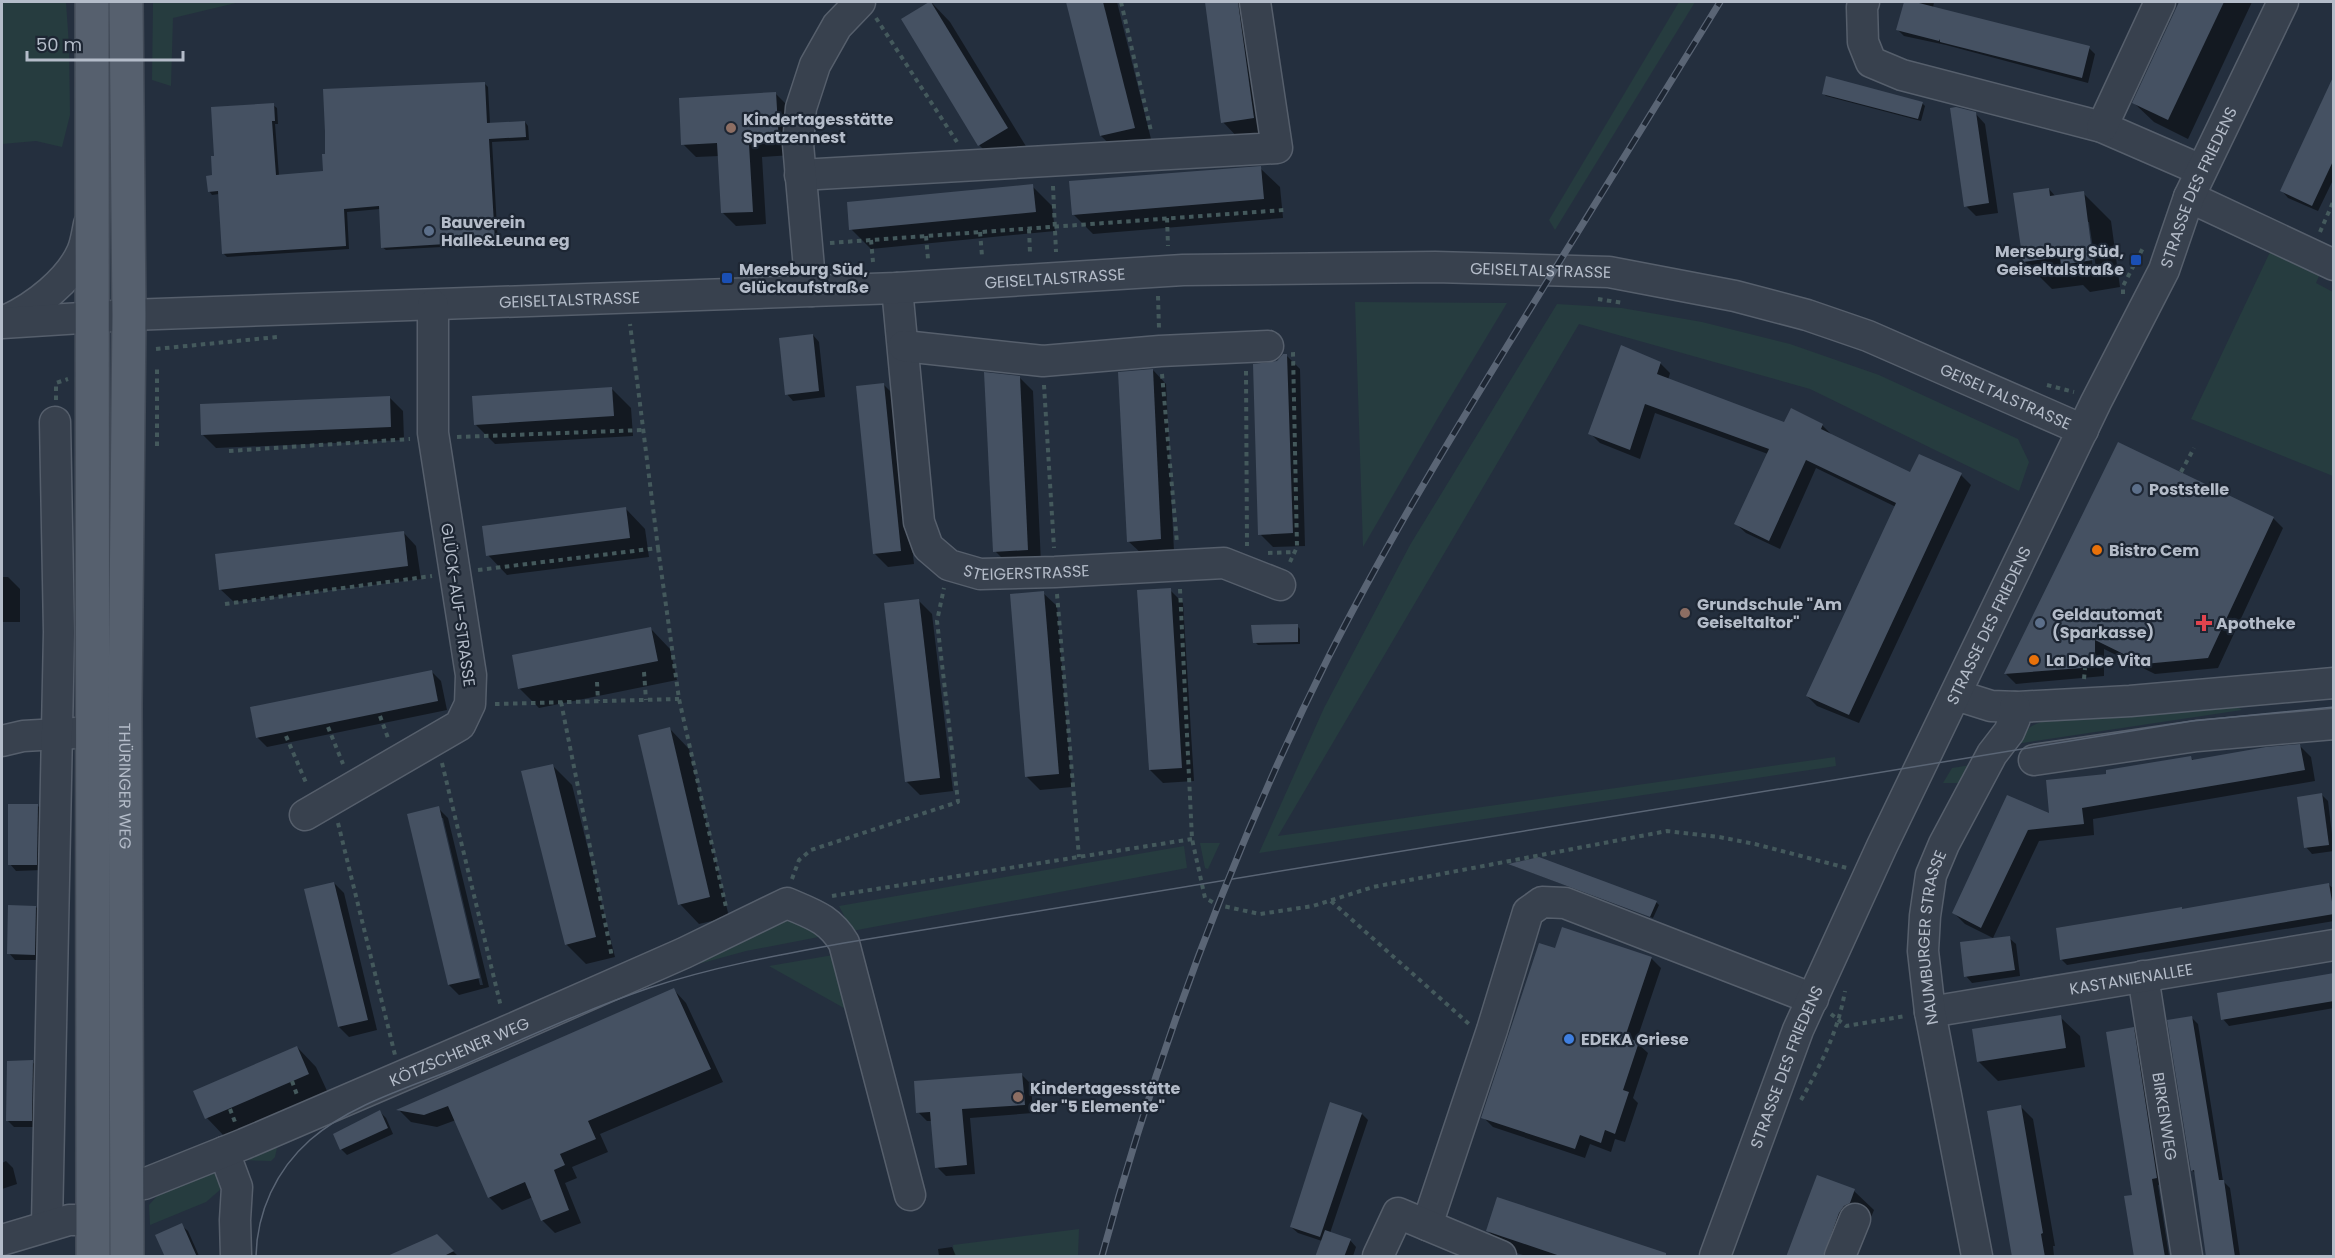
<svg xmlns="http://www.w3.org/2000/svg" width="2335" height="1258" font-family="Poppins,sans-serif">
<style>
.green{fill:#263c3f}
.shadow{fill:#0007;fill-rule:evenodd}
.building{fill:#455162}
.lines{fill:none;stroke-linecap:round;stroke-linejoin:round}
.minor-casing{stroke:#565f6c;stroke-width:33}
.major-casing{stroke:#414a57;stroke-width:36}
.path{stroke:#44595c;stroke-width:4;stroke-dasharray:4.5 4.5;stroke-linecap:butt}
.minor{stroke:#38414e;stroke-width:30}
.major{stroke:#56606e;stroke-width:33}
.tram{stroke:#5a6575;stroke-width:1.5}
.rail-casing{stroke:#5a6575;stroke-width:7}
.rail{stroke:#1d2633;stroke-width:4.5;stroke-dasharray:14;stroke-linecap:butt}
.education-dot{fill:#8d6e63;stroke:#1d2633;stroke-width:2}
.service-dot{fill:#5c6f8a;stroke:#1d2633;stroke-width:2}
.transit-dot{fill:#1a4fb4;stroke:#1d2633;stroke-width:2}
.food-dot{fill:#e8710a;stroke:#1d2633;stroke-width:2}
.health-dot{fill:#e0444e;stroke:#1d2633;stroke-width:2}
.shop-dot{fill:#3f7fe0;stroke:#1d2633;stroke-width:2}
.labels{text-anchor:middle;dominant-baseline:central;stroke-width:4.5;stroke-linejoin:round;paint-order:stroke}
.poi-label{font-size:16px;font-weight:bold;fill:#b4bcc9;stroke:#1d2633;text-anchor:start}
.street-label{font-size:16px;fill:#b4bcc9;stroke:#1d2633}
</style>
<rect width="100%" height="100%" fill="#242f3e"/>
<g class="green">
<path d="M2,2H66L69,46L70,115L62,147L36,141L2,144Z"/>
<path d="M153,2H240L173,18L171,86L152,80Z"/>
<path d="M1679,2H1695L1555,230L1549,220Z"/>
<path d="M2271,250L2320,274L2316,283L2333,292V476L2191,419Z"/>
<path d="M1355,302L1507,303L1439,416L1363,547Z"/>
<path d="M1557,304L1622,308L1702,322L1790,344L1879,375L2018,439L2029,462L2019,491L1810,389L1579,324L1278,836L1835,757L1836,766L1259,853L1324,708L1410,545Z"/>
<path d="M2231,703L2242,710L2009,745C2022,731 2032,724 2050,719Z"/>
<path d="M1977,764L1965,783H1943L1952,768Z"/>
<path d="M1200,843H1220L1208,869L1205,868Z"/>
<path d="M1184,846L1187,868L852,931L839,906Z"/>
<path d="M797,916L829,935L746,951L680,969L784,920Z"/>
<path d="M839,954L860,1017L769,966Z"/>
<path d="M279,1139L275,1157L271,1161L242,1160Z"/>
<path d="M209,1168L229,1182L206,1202L150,1225L149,1205L158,1195Z"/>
<path d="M1079,1229L1078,1256H954L953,1245Z"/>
</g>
<g class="shadow">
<path d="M931,2L950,22L1027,148L999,165L980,146L903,19Z"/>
<path d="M1068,2H1117L1153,147L1121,155L1101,136Z"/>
<path d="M1206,2H1254L1273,138L1242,142L1223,122Z"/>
<path d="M1905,2H1934L1933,8L2089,48L2095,54L2088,83L1946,45L1904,36L1898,30Z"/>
<path d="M2181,2H2252L2188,139L2154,122L2134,103Z"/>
<path d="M2334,80V178L2318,211L2288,198L2282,191Z"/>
<path d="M484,83L488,87L490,124L525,122L528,126L529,140L492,142L498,244L386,250L382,247L380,209L347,212L349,249L227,257L223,253L219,194L212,195L209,191L216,157L273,105L277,108L278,124H275L279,176L325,173Z"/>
<path d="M775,93L789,107L792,155L762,157L766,224L736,226L723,213L719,156L696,157L683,144Z"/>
<path d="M1823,93L1922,103L1925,106L1921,121L1826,96Z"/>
<path d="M1975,113L1985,124L1998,213L1976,216L1966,206Z"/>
<path d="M1260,168L1280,187L1283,218L1093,234L1074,215Z"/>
<path d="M1032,186L1052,206L1055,231L871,249L851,229Z"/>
<path d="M2049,189L2056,197L2083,193L2111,221L2120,287L2090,292L2083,285L2052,289L2025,262ZM2086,222H2089L2096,268H2093Z"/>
<path d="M813,335L819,342L825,397L793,401L787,394Z"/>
<path d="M1286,355L1300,369L1305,546L1273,547L1260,534L1278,362Z"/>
<path d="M1660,363L1670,373L1668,380L1785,424L1822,425L1832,435L1910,474L1961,475L1971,485L1859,723L1817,706L1807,696L1896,507L1816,468L1780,549L1746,533L1736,524L1768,454L1655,413L1640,459L1600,443L1590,433Z"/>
<path d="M1153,370L1166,384L1174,552L1142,554L1128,541Z"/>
<path d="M1019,377L1033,391L1041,563L1008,564L995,551Z"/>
<path d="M883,384L897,398L914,564L888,567L874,553Z"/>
<path d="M611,388L631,408L633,436L495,444L475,424Z"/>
<path d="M389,397L403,411L404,440L216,448L203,435Z"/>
<path d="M2119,444L2273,518L2283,528L2218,668L2155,674L2104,649V676L2016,684L2006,674Z"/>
<path d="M626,509L645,529L649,557L507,575L488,555Z"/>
<path d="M403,532L416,546L421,579L234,602L220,589Z"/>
<path d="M2,577H8L20,589V622H2Z"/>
<path d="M1170,590L1183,603L1194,781L1163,783L1150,770Z"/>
<path d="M1043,593L1057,606L1072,787L1040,790L1026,776Z"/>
<path d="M919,601L932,614L953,791L920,795L906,781Z"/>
<path d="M1297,626L1300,629V644L1258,645L1255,642Z"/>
<path d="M651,629L670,649L677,680L539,708L519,688Z"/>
<path d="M431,671L441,681L447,710L267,747L257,737Z"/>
<path d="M670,729L689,749L729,917L699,924L680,904Z"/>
<path d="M2300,746L2311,757L2315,781L2093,819L2094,835L2039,841L1993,938L1965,924L1954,913L2007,797L2051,815L2108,776L2191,758L2194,761Z"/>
<path d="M552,765L572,785L615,957L586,964L566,944Z"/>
<path d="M2322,795L2328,801L2334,851L2312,854L2306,847Z"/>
<path d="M38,806L44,812L43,870L16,871L10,864Z"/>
<path d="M438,808L448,818L489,987L459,995L449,985ZM440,818H443L483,985H480Z"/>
<path d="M1511,865L1656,902L1659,905L1653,918Z"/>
<path d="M334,883L344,893L377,1030L349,1037L339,1027Z"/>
<path d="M2328,884L2334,889V921L2067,965L2061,959Z"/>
<path d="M36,907L42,914L41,960H15L9,953Z"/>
<path d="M2009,938L2016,944L2020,976L1972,983L1966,976Z"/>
<path d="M1556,950L1651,958L1661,968L1636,1042L1648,1053L1633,1098L1638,1103L1625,1142L1615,1139L1611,1152L1590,1144L1585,1158L1493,1127L1483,1117Z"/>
<path d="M2334,974V1008L2229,1026L2223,1019Z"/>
<path d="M674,990L686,1003L723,1082L600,1134L608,1152L572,1167L577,1178L565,1183L581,1223L555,1233L542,1220L533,1197L502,1210L489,1197L456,1120L437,1127L411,1122L399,1110Z"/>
<path d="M2060,1017L2080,1036L2085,1067L1998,1081L1978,1061Z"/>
<path d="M2192,1018L2198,1024L2223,1181L2230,1188L2240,1256H2207L2196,1174L2192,1170Z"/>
<path d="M2133,1029L2140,1035L2163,1184L2158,1185L2169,1256H2135Z"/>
<path d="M297,1047L316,1067L328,1093L226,1138L207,1118L195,1092Z"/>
<path d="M32,1062L39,1068L38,1127H14L7,1120Z"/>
<path d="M1022,1075L1031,1084L1033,1113L970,1118L975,1174L946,1176L937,1167L933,1121H927L918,1112Z"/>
<path d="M2020,1106L2033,1119L2055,1246H2053L2054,1256H2014Z"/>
<path d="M380,1112L386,1118L393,1134L347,1155L341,1149Z"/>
<path d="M1362,1114L1368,1120L1330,1233L1350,1240L1356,1247L1353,1256H1317L1322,1241L1298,1233L1291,1227Z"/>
<path d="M6,1161L13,1168L17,1184L2,1189V1163Z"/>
<path d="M1854,1191L1874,1210L1869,1222L1864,1225L1848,1256H1788Z"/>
<path d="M181,1225L188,1231L199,1256H167Z"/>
<path d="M1488,1231L1662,1256H1526L1507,1250Z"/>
<path d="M437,1236L458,1256H389Z"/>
<path d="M952,1247L956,1256H939L938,1249Z"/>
</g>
<g class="building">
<path d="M929,2H931L1008,128L978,146L901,19Z"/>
<path d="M1066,2H1103L1135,128L1100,136Z"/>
<path d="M1205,2H1238L1254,118L1221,123Z"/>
<path d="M1904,2H1915L2090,46L2082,78L1940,42V39L1939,41L1896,30Z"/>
<path d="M2179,2H2224L2168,120L2132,103Z"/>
<path d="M2334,75V159L2312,206L2280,191Z"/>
<path d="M1826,76L1923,102L1918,119L1822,94Z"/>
<path d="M485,82L487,123L525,121L526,137L489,139L495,241L381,248L379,206L344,209L346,246L222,254L218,191L208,192L206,176L212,175L211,156H214L211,107L274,103L275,121H272L276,175L323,171L322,154H325V132L323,89Z"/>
<path d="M776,92L779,143L749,144L753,212L721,213L717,143L681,145L679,98Z"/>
<path d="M1956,107L1976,112L1989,203L1964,207L1950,108Z"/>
<path d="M1261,166L1264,199L1072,215L1069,181Z"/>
<path d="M1033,184L1036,212L849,230L847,202Z"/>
<path d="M2049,188L2050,196L2084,191L2093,260L2061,265L2060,257L2023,262L2013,193Z"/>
<path d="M813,334L819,391L785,395L779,338Z"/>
<path d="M1621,345L1661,362L1657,374L1784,422L1791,408L1823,424L1821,429L1910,472L1919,454L1962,473L1849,715L1806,696L1896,503L1806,460L1769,541L1734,524L1769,449L1645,404L1630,450L1588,434Z"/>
<path d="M1283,354H1287L1293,533L1258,535L1253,364L1277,361Z"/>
<path d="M1153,369L1161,539L1127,542L1118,372Z"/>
<path d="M984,372L1020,376L1028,550L993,552Z"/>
<path d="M884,383L901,551L873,554L856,386Z"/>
<path d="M612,387L614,416L474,425L472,396Z"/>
<path d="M390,396L391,427L201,435L200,404Z"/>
<path d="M2118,442L2274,517L2208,658L2144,664L2095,640V667L2004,674Z"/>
<path d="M626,507L630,538L486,556L482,526Z"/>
<path d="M404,531L408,566L219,590L215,554Z"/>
<path d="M1171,588L1182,768L1149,770L1137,590Z"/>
<path d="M1044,591L1059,774L1025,777L1010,594Z"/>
<path d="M919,599L940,778L905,782L884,603Z"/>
<path d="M1298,624V642L1253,643L1251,625Z"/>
<path d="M651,627L658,661L518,689L512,655Z"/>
<path d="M432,670L438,701L256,738L250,707Z"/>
<path d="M670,727L710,897L678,905L638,735Z"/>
<path d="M2300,744L2305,770L2082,808L2084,824L2028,830L1981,928L1952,913L2007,795L2049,813L2046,780L2106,774V770L2191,756L2192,760L2266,747Z"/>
<path d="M553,764L596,937L565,945L521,771Z"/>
<path d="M2322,793L2329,845L2304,848L2297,797Z"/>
<path d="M8,804H38L37,865H8Z"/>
<path d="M439,806L480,978L448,985L407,814Z"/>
<path d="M1539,857L1657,901L1650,917L1508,864Z"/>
<path d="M334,882L368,1020L338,1027L304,889Z"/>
<path d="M2329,883L2334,914L2060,960L2056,928L2182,907V909Z"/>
<path d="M8,905L36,906L35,955L7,954Z"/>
<path d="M1562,927L1652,957L1625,1037L1639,1042L1623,1090L1629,1092L1615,1134L1605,1130L1601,1143L1580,1135L1575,1149L1481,1118L1539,943L1555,948Z"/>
<path d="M2010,936L2015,970L1964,977L1960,942Z"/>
<path d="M2334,973V1001L2221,1020L2217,993Z"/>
<path d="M674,988L711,1069L588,1121L596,1139L560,1154L565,1165L554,1170L569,1210L541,1221L525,1182L488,1198L448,1106L424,1115L396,1110Z"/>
<path d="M2061,1015L2066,1048L1977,1062L1972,1029Z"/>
<path d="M2192,1016L2219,1180H2224L2235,1257H2206L2194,1170L2191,1171L2167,1020Z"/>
<path d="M2134,1027L2157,1178L2152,1179L2165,1257H2134L2124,1196L2132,1195L2106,1032Z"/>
<path d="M297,1046L309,1074L205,1119L193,1091Z"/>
<path d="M33,1060L32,1121H6L7,1061Z"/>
<path d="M1022,1073L1025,1105L962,1109L967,1165L935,1168L930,1112L916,1113L914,1081Z"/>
<path d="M1330,1102L1362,1113L1320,1237L1290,1227Z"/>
<path d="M2021,1105L2043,1233L2041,1234L2045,1257H2012L1987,1111Z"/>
<path d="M380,1110L388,1128L340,1150L333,1134Z"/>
<path d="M1817,1175L1855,1189L1850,1203L1844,1206L1839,1213L1823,1257H1786Z"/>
<path d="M1497,1197L1666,1253V1257H1563L1486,1231Z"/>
<path d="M182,1223L197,1257H165L155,1235Z"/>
<path d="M1325,1230L1351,1239L1344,1257H1315Z"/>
<path d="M437,1234L454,1251L442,1257H385Z"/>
</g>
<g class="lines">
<g class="minor-casing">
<g id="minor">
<path d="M1864,2L1862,7L1863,42L1871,62L1902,75L2102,127L2201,170"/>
<path d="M2102,127L2160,2"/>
<path d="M800,175L1277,148L1255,2"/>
<path d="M2189,197L2334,265"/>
<path id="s1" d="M897,288L919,522L928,547L949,565L980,574L1055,572L1224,563L1280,585"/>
<path d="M811,291L798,144L801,108L815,65L837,26L860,2"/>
<path d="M7,320C35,307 69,281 82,252C86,243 87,233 89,224"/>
<path id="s2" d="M2,323L129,315L897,288L1183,270L1435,267L1609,272L1735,296L1807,315L1868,336L2083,430"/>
<path d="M904,346L1043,361L1160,351L1268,346"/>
<path d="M1956,695L1991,706L2018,707L2130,701L2334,683"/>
<path d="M2,741L23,736L76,733"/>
<path d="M2034,760L2197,736L2334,724"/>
<path d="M305,815L460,725L470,704L471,675L433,433V305"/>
<path id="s3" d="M2143,976L2187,1256"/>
<path id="s4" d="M1930,1012L2334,945"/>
<path d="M224,1152L237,1187L235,1220L236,1256"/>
<path id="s5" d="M128,1185L144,1184L244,1144L507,1031L684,953L787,903C812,914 829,918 844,943L910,1195"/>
<path d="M47,1225L59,632L55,422"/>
<path d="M1427,1225L1492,1030L1528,912L1542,902L1565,903L1813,999"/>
<path d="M2,1240L69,1220H92"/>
<path d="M1378,1256L1398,1213L1501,1256"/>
<path id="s6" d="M1715,1256L1798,1030L1882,846L2096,402L2164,270L2189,197L2283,2"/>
<path d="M1840,1256L1855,1219"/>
<path id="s7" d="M1977,1256L1930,1012L1923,951L1925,916L1931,875L1944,844L1992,754L2009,732L2015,718V707"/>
</g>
</g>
<g class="major-casing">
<g id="major">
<path d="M92,2L93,1256"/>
<path id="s8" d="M126,2L129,315L125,705L127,1256"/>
</g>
</g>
<g class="path">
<path d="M1121,2L1151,131"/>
<path d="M876,18L957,142"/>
<path d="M1053,186L1056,252"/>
<path d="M1167,218L1168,246"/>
<path d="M1029,229L1030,253"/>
<path d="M980,232L982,256"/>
<path d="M2320,232L2334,200"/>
<path d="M926,236L928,259"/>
<path d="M871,240L873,262"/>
<path d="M830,243L1284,210"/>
<path d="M2123,294V286L2144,246"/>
<path d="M1158,296L1159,328"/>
<path d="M1598,299L1623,303"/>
<path d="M156,349L277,337"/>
<path d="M1246,371L1247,546"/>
<path d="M1162,374L1177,543"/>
<path d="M1044,385L1054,548"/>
<path d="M2047,385L2074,392"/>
<path d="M56,400V383L68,379"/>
<path d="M457,437L643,430"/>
<path d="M157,446V367"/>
<path d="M229,451L410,439"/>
<path d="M2181,472L2194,448"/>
<path d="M658,548L679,699L726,907"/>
<path d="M1268,553L1295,552"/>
<path d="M1290,562L1297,547L1293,352"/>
<path d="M478,570L658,548L630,324"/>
<path d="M1180,589L1192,839L1205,898L1218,905L1260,914L1313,906L1373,887L1667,831L1719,837L1755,844L1847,868"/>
<path d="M1057,594L1079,857"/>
<path d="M225,604L432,576"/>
<path d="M644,672L646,700"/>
<path d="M2084,679L2085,668"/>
<path d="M597,682L598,701"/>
<path d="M561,702L612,957"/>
<path d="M495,704L679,699"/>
<path d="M380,716L388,738"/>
<path d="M328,727L343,764"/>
<path d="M286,736L307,785"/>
<path d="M442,763L501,1007"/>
<path d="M338,823L395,1055"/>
<path d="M792,879L799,860L811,850L958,802L937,621L944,588"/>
<path d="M832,896L1192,839"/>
<path d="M1331,901L1469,1024"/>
<path d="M1831,1014L1846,1026L1905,1016"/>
<path d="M292,1081L297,1095"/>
<path d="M1801,1100C1821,1064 1838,1032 1845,991"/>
<path d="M230,1109L235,1122"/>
</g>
<use href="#minor" class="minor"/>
<use href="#major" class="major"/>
<path class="tram" d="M256,1256C257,1212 276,1170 310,1140C349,1106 404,1089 452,1070C517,1042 582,1011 649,988C713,967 778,955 844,943L2192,721L2334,707"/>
<g class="rail-casing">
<path id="rail" d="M1102,1256C1158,1050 1233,848 1329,656C1396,524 1475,398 1553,272C1609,182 1664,92 1720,2"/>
</g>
<use href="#rail" class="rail"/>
</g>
<g class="education-dot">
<circle cx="731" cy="128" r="6"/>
<circle cx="1685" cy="613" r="6"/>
<circle cx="1018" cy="1097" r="6"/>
</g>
<g class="service-dot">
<circle cx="429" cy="231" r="6"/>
<circle cx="2137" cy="489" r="6"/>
<circle cx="2040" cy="623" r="6"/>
</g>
<g class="transit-dot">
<rect x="2130" y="254" width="12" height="12" rx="3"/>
<rect x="721" y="272" width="12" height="12" rx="3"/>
</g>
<g class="food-dot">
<circle cx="2097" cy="550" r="6"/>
<circle cx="2034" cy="660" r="6"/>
</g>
<path class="health-dot" d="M2201 614h6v6h6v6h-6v6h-6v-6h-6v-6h6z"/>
<circle class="shop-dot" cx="1569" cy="1039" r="6"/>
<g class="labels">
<g class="poi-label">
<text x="743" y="119">Kindertagesstätte<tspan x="743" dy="18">Spatzennest</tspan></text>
<text x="441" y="222">Bauverein<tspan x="441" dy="18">Halle&amp;Leuna eg</tspan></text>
<text x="2124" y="251" text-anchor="end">Merseburg Süd,<tspan x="2124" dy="18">Geiseltalstraße</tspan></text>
<text x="739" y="269">Merseburg Süd,<tspan x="739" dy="18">Glückaufstraße</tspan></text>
<text x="2149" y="489">Poststelle</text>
<text x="2109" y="550">Bistro Cem</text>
<text x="1697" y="604">Grundschule "Am<tspan x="1697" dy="18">Geiseltaltor"</tspan></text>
<text x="2052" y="614">Geldautomat<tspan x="2052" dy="18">(Sparkasse)</tspan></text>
<text x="2216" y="623">Apotheke</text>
<text x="2046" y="660">La Dolce Vita</text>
<text x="1581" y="1039">EDEKA Griese</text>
<text x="1030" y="1088">Kindertagesstätte<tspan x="1030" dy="18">der "5 Elemente"</tspan></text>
</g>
<g class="street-label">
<text stroke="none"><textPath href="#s6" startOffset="1174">STRASSE DES FRIEDENS</textPath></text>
<text stroke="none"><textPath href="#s2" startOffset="1540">GEISELTALSTRASSE</textPath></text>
<text stroke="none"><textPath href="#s2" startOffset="1054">GEISELTALSTRASSE</textPath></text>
<text stroke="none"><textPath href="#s2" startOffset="568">GEISELTALSTRASSE</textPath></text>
<text stroke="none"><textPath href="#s2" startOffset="2026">GEISELTALSTRASSE</textPath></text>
<text stroke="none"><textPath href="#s1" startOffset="368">STEIGERSTRASSE</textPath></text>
<text transform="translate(458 605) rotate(82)">GLÜCK-AUF-STRASSE</text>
<text stroke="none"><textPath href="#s6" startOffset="688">STRASSE DES FRIEDENS</textPath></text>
<text stroke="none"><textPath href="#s8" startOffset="784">THÜRINGER WEG</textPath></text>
<text stroke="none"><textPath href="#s7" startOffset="324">NAUMBURGER STRASSE</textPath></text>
<text stroke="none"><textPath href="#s4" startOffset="204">KASTANIENALLEE</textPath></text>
<text stroke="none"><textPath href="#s5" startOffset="358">KÖTZSCHENER WEG</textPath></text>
<text stroke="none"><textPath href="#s6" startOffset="202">STRASSE DES FRIEDENS</textPath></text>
<text stroke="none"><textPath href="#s3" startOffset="142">BIRKENWEG</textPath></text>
</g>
</g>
<rect width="2335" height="1258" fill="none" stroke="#b4bcc9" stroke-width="6"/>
<path d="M27 51v9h156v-9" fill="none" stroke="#b4bcc9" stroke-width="3"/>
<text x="36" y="51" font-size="18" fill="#b4bcc9" stroke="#1d2633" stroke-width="4.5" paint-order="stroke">50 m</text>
</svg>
